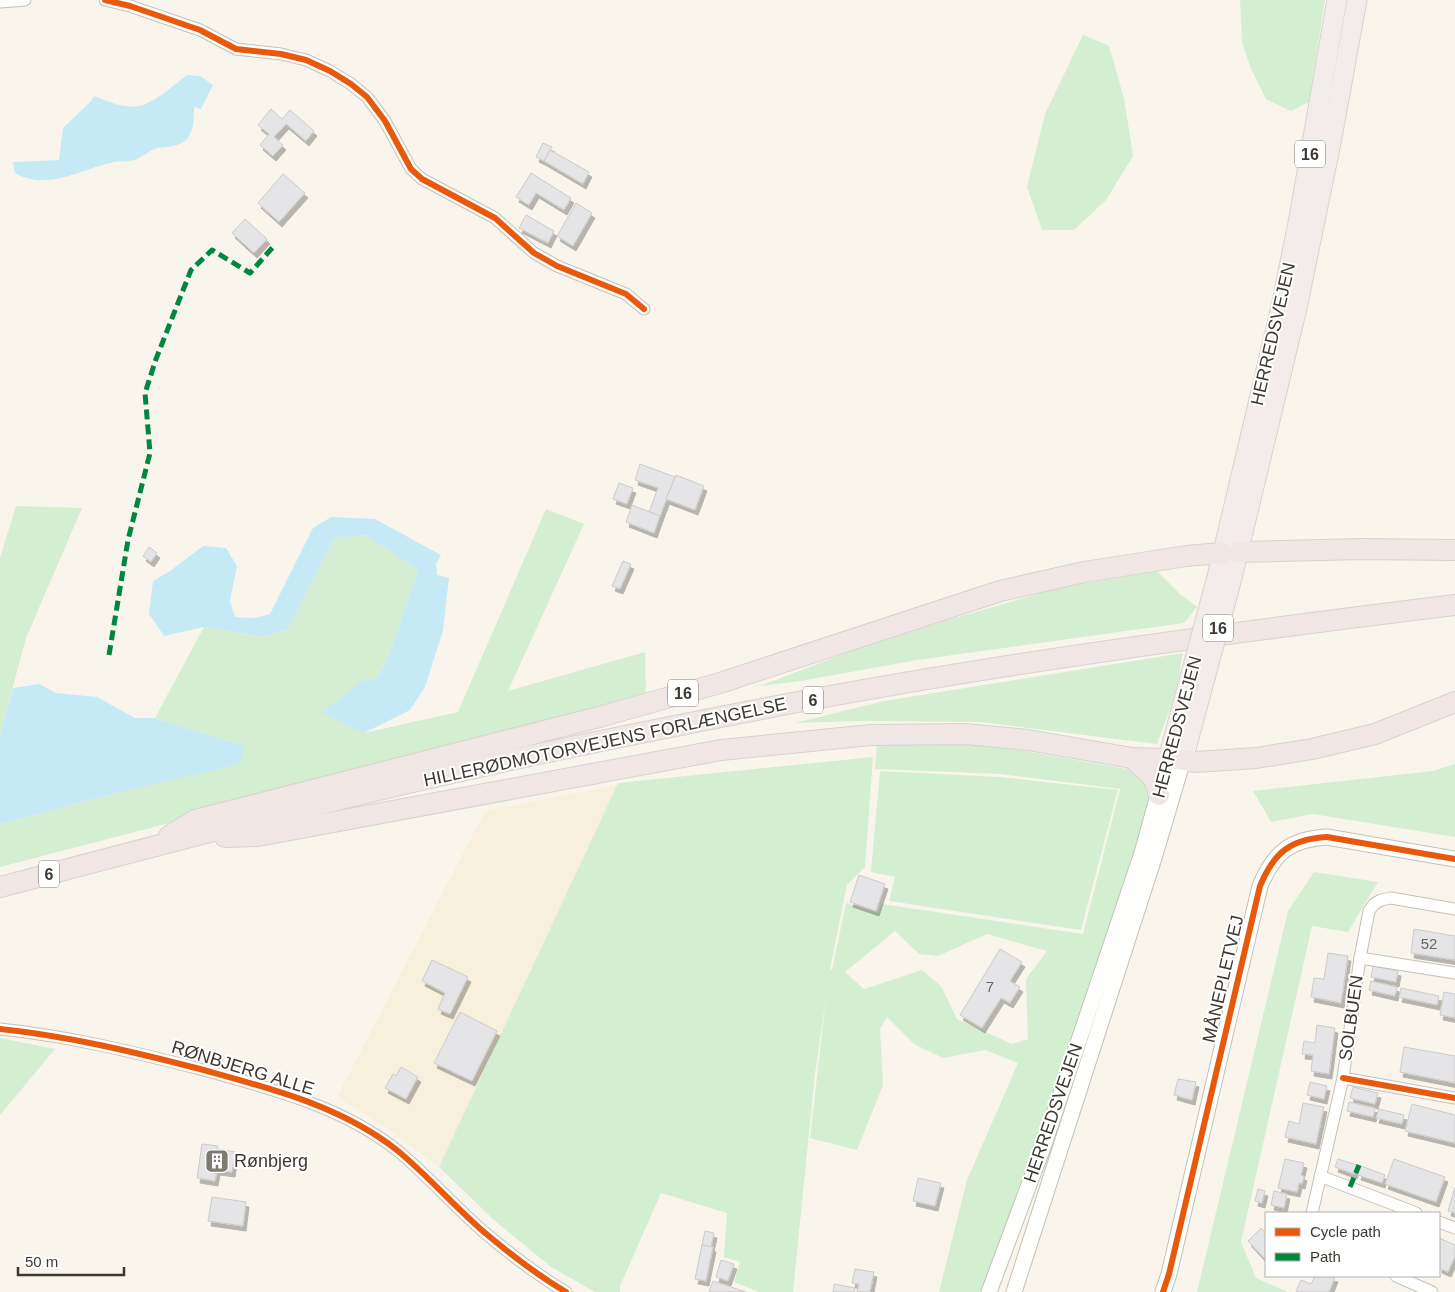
<svg xmlns="http://www.w3.org/2000/svg" width="1455" height="1292" font-family="Helvetica,sans-serif">
<style>
.built{fill:#f7f0dd}
.green{fill:#d4eed2;fill-rule:evenodd}
.water{fill:#c6eaf5}
.building{fill:#e5e4e6;stroke:#cccbca;filter:url(#shadow)}
.lines{fill:none;stroke-linecap:round;stroke-linejoin:round}
.minor-casing{stroke:#c4c1b9;stroke-width:13}
.tertiary-casing{stroke:#c4c1b9;stroke-width:17}
.primary-casing{stroke:#d6d3cf;stroke-width:21}
.trunk-casing{stroke:#d6d3cf;stroke-width:22}
.minor{stroke:#fefefc;stroke-width:11}
.tertiary{stroke:#fefefc;stroke-width:15}
.primary{stroke:#f4ecea;stroke-width:19}
.trunk{stroke:#f0e6e4;stroke-width:20}
.primary-bridge-casing{stroke:#d6d3cf;stroke-width:21;stroke-linecap:butt}
.primary-bridge{stroke:#f4ecea;stroke-width:19}
.quiet{stroke:#00873e;stroke-width:5;stroke-dasharray:10 5;stroke-linecap:butt}
.cycleway-casing{stroke:#fff;stroke-width:9}
.cycleway{stroke:#e8590c;stroke-width:6}
.labels{text-anchor:middle;dominant-baseline:central;stroke-width:4;stroke-linejoin:round;paint-order:stroke}
.number-label{font-size:15px;fill:#696661}
.shield{fill:#fff;stroke:#777470;stroke-width:1}
.shield-label{font-size:16px;font-weight:bold;fill:#3d3932}
.street-label{font-size:18px;fill:#3d3932;stroke:#fff}
.poi-label{font-size:18px;fill:#3d3932;stroke:#fff;text-anchor:start}
</style>
<defs>
<filter id="shadow"><feDropShadow dx="3" dy="5" stdDeviation="0" flood-color="#0004"/></filter>
</defs>
<rect width="100%" height="100%" fill="#f9f5ec"/>
<path class="built" d="M617,785L439,1167L392,1132L337,1097L485,811Z"/>
<g class="green">
<path d="M1240,0H1325L1309,102L1291,111L1266,99L1251,69L1242,42Z"/>
<path d="M1083,35L1109,46L1124,98L1133,156L1106,200L1074,230H1042L1027,187L1045,114Z"/>
<path d="M16,506L82,508L26,638L0,735V558Z"/>
<path d="M546,509L584,524L508,691L645,652L646,699L0,867V824L116,793L244,746L155,718L204,627L262,637L287,630L335,538L365,535L418,570L390,652L377,678L361,681L364,733L458,712Z"/>
<path d="M1157,571L1181,595L1197,607L1184,623L917,660L801,681L760,686L851,651L944,621L1062,587Z"/>
<path d="M1183,653L1175,696L1157,744L980,722L855,721L795,723L884,701Z"/>
<path d="M877,741L984,744L1127,769L1141,776L1150,793L1144,829L1105,950L981,1292H939L967,1180L1018,1063L985,1050L943,1058L914,1044L887,1017L880,1029L883,1085L857,1150L810,1138L826,997L815,1074L793,1292H759L734,1282L740,1262L724,1257L727,1213L661,1193L620,1286V1292H595L551,1267L494,1220L439,1167L618,783L873,757L865,867L847,885L830,969L832,970L846,903L878,913L882,904L1083,934L1120,789L1000,774L875,769ZM895,931L919,954L938,956L987,934L1047,951L1026,979L1028,1039L1012,1044L957,1019L941,986L922,970L864,989L845,972Z"/>
<path d="M1455,764V837L1313,814L1271,822L1253,791L1433,771Z"/>
<path d="M880,771L1000,777L1118,790L1081,930L889,901L895,877L871,872Z"/>
<path d="M1314,872L1378,882L1348,932L1312,926L1241,1242L1256,1278L1288,1292H1197L1288,911Z"/>
<path d="M0,1038L55,1049L0,1115Z"/>
</g>
<g class="water">
<path d="M187,75L200,76L213,85L201,109L194,107C194,118 194,132 186,140C177,148 168,146 157,148C149,150 142,158 134,160C128,162 121,161 114,162C80,169 49,192 15,173L13,162L59,160L63,128L91,101L94,96C108,101 123,109 139,106C152,104 176,84 187,75Z"/>
<path d="M331,517L375,519L441,555L436,564L437,575L449,578L443,631L425,687L410,710L364,733L322,713L361,681L377,678L390,652L418,570L365,535L335,538L287,630L262,637L204,627L164,636L149,614L153,581L170,571L203,546L226,548L237,566L230,601L235,617L255,618L270,614L313,528Z"/>
<path d="M39,684L56,693L97,697L135,718H155L244,746L240,764L116,793L0,824V735L13,688Z"/>
</g>
<g class="building">
<path d="M271,109L282,119L290,110L314,131L306,141L286,124L274,137L283,145L273,156L260,145L269,134L258,125Z"/>
<path d="M543,143L552,147L544,161L536,157Z"/>
<path d="M550,150L589,172L583,184L544,161Z"/>
<path d="M531,173L571,198L564,210L536,193L529,205L516,197Z"/>
<path d="M283,174L305,193L279,222L258,203Z"/>
<path d="M576,203L592,213L573,246L557,236Z"/>
<path d="M526,215L554,231L548,243L519,228Z"/>
<path d="M245,219L267,239L254,253L232,233Z"/>
<path d="M640,464L675,477L660,516L649,512L658,488L635,480Z"/>
<path d="M676,475L704,486L695,510L666,499Z"/>
<path d="M619,483L633,488L627,504L613,499Z"/>
<path d="M632,505L660,516L654,533L626,522Z"/>
<path d="M149,547L157,553L151,562L143,556Z"/>
<path d="M623,561L631,564L620,589L612,586Z"/>
<path d="M859,875L885,884L876,911L850,902Z"/>
<path d="M1414,929L1455,936V960L1411,953Z"/>
<path d="M1000,949L1022,962L1010,981L1020,987L1010,1003L1001,998L982,1028L960,1015Z"/>
<path d="M1328,953L1348,956L1341,1003L1311,997L1314,978L1324,979Z"/>
<path d="M432,960L468,977L450,1014L438,1009L445,993L422,981Z"/>
<path d="M1373,966L1398,971L1396,982L1371,977Z"/>
<path d="M1371,981L1397,987L1395,996L1369,990Z"/>
<path d="M1401,988L1439,996L1437,1005L1399,997Z"/>
<path d="M1444,992L1455,994V1018L1440,1015Z"/>
<path d="M460,1012L497,1031L472,1081L434,1063Z"/>
<path d="M1317,1025L1335,1028L1329,1074L1311,1071L1313,1055L1302,1054L1304,1041L1315,1043Z"/>
<path d="M1404,1047L1455,1056V1083L1400,1072Z"/>
<path d="M401,1067L418,1077L406,1099L385,1088L393,1074L396,1076Z"/>
<path d="M1178,1079L1196,1082L1192,1100L1174,1095Z"/>
<path d="M1310,1082L1327,1086L1324,1099L1307,1095Z"/>
<path d="M1353,1087L1378,1093L1375,1104L1350,1098Z"/>
<path d="M1349,1102L1375,1108L1373,1117L1347,1111Z"/>
<path d="M1303,1103L1324,1107L1316,1144L1285,1137L1289,1121L1299,1124Z"/>
<path d="M1412,1104L1455,1115V1143L1405,1131Z"/>
<path d="M1379,1109L1404,1115L1402,1124L1376,1118Z"/>
<path d="M202,1144L218,1146L217,1149L235,1152L232,1172L217,1170L215,1181L197,1178Z"/>
<path d="M1285,1159L1304,1163L1301,1175L1304,1176L1302,1184L1299,1183L1297,1192L1278,1188Z"/>
<path d="M1338,1159L1357,1165L1354,1174L1335,1167Z"/>
<path d="M1394,1159L1445,1177L1436,1202L1385,1184Z"/>
<path d="M1361,1166L1385,1175L1382,1183L1358,1175Z"/>
<path d="M918,1178L941,1183L935,1206L913,1201Z"/>
<path d="M1455,1187V1213L1448,1211Z"/>
<path d="M1258,1189L1265,1191L1262,1203L1255,1201Z"/>
<path d="M1274,1191L1287,1194L1284,1208L1271,1205Z"/>
<path d="M212,1197L246,1202L243,1226L208,1221Z"/>
<path d="M1261,1228L1266,1233V1260L1248,1241Z"/>
<path d="M705,1231L714,1233L711,1247L702,1245Z"/>
<path d="M1439,1238L1455,1245V1256L1448,1272L1439,1268Z"/>
<path d="M702,1245L713,1247L706,1281L695,1279Z"/>
<path d="M721,1260L734,1264L728,1281L716,1277Z"/>
<path d="M855,1269L874,1272L870,1292H857L859,1284L852,1283Z"/>
<path d="M1315,1276H1331L1335,1277L1329,1292H1296L1301,1280L1311,1284Z"/>
<path d="M713,1281L746,1292H709Z"/>
<path d="M834,1284L855,1288L854,1292H833Z"/>
</g>
<g class="lines">
<g class="minor-casing">
<g id="minor">
<path d="M105,0L130,6L200,30L236,49L281,54L306,60L330,71L351,84L367,97L385,121L411,169L422,179L495,218L534,253L557,266L626,294L644,309"/>
<path d="M0,2L25,0"/>
<path d="M1360,958L1455,973"/>
<path d="M0,1029C68,1036 134,1052 200,1069C269,1088 342,1106 398,1151C428,1176 454,1206 484,1232C510,1254 537,1275 566,1292"/>
<path d="M1343,1078L1455,1098"/>
<path d="M1320,1176L1416,1213"/>
<path d="M1312,1213L1343,1078L1360,958L1369,911L1374,904L1381,900L1391,898L1455,909"/>
<path d="M1439,1222L1455,1228"/>
<path d="M1396,1276L1432,1292"/>
</g>
</g>
<g class="tertiary-casing">
<g id="tertiary">
<path d="M989,1292L1043,1147L1142,853L1168,759"/>
<path d="M1014,1292L1154,858L1183,760"/>
<path d="M1163,1292L1169,1274L1260,886C1274,852 1291,839 1327,837L1455,859"/>
</g>
</g>
<g class="primary-casing">
<g id="primary">
<path d="M1217,577L1281,307L1298,223L1337,0"/>
<path d="M1232,578L1297,308L1331,143L1357,0"/>
<path d="M1187,688L1168,759L1183,760L1205,678"/>
</g>
</g>
<g class="trunk-casing">
<g id="trunk">
<path d="M1239,552L1361,549L1455,550"/>
<path d="M1132,758C1148,774 1153,771 1159,795"/>
<path d="M1183,760L1195,762L1256,758L1312,749L1375,734L1455,702"/>
<path d="M169,836L195,820L599,717L720,683L1000,591L1084,572L1186,556L1222,553"/>
<path d="M225,837L258,836L721,750L871,735L966,734L1028,740L1132,758L1168,759"/>
<path d="M0,887C156,846 312,804 470,769C572,746 674,726 777,706C1001,663 1228,633 1455,605"/>
</g>
</g>
<use href="#minor" class="minor"/>
<use href="#tertiary" class="tertiary"/>
<use href="#primary" class="primary"/>
<use href="#trunk" class="trunk"/>
<g class="primary-bridge-casing">
<g id="primary-bridge">
<path d="M1205,678L1232,578"/>
<path d="M1187,688L1217,577"/>
</g>
</g>
<use href="#primary-bridge" class="primary-bridge"/>
<g class="quiet">
<path d="M109,655L128,540L150,453L145,393L156,359L191,270L212,250L250,273L273,247"/>
<path d="M1350,1187L1359,1165"/>
</g>
<g class="cycleway-casing">
<g id="cycleway">
<path d="M105,0L130,6L200,30L236,49L281,54L306,60L330,71L351,84L367,97L385,121L411,169L422,179L495,218L534,253L557,266L626,294L644,309"/>
<path d="M0,1029C68,1036 134,1052 200,1069C269,1088 342,1106 398,1151C428,1176 454,1206 484,1232C510,1254 537,1275 566,1292"/>
<path d="M1343,1078L1455,1098"/>
<path d="M1163,1292L1169,1274L1260,886C1274,852 1291,839 1327,837L1455,859"/>
</g>
</g>
<use href="#cycleway" class="cycleway"/>
</g>
<defs>
<g id="building-square" transform="scale(1.25)"><rect x="-9" y="-9" width="18" height="18" rx="4" fill="#7f7b73" stroke="#fff"/><path d="M-4-6H4V6H1V3H-1V6H-4ZM-2.5-4.3h1.7v1.8h-1.7ZM.8-4.3h1.7v1.8H.8ZM-2.5-1h1.7V.8h-1.7ZM.8-1h1.7V.8H.8Z" fill="#fff"/></g>
</defs>
<g fill-rule="evenodd">
<use href="#building-square" x="217" y="1161"/>
</g>
<g class="labels">
<g class="number-label">
<text x="1429" y="943">52</text>
<text x="990" y="986">7</text>
</g>
<g class="shield">
<rect x="1295" y="140.5" width="30" height="27" rx="4"/>
<rect x="1203" y="614.5" width="30" height="27" rx="4"/>
<rect x="668" y="679.5" width="30" height="27" rx="4"/>
<rect x="803" y="686.5" width="20" height="27" rx="4"/>
<rect x="39" y="860.5" width="20" height="27" rx="4"/>
</g>
<g class="shield-label">
<text x="1310" y="154">16</text>
<text x="1218" y="628">16</text>
<text x="683" y="693">16</text>
<text x="813" y="700">6</text>
<text x="49" y="874">6</text>
</g>
<g class="street-label">
<text transform="translate(1273 334) rotate(-77)">HERREDSVEJEN</text>
<text transform="translate(1177 727) rotate(-75)">HERREDSVEJEN</text>
<text transform="translate(605 742) rotate(-12)">HILLERØDMOTORVEJENS FORLÆNGELSE</text>
<text transform="translate(1223 979) rotate(-77)">MÅNEPLETVEJ</text>
<text transform="translate(1351 1018) rotate(-82)">SOLBUEN</text>
<text transform="translate(243 1068) rotate(17)">RØNBJERG ALLE</text>
<text transform="translate(1053 1113) rotate(-71)">HERREDSVEJEN</text>
</g>
<g class="poi-label">
<text x="234" y="1161">Rønbjerg</text>
</g>
</g>
<rect x="1265" y="1212" width="175" height="65" fill="#ffffff" stroke="#b1b0ad"/>
<rect x="1275" y="1228" width="25" height="8" fill="#e8590c" stroke="#b1b0ad"/>
<text x="1310" y="1237" font-size="15" fill="#3d3932">Cycle path</text>
<rect x="1275" y="1253" width="25" height="8" fill="#00873e" stroke="#b1b0ad"/>
<text x="1310" y="1262" font-size="15" fill="#3d3932">Path</text>
<path d="M18 1267v8h106v-8" fill="none" stroke="#3d3932" stroke-width="2.5"/>
<text x="25" y="1267" font-size="15" fill="#3d3932" stroke="#ffffff" stroke-width="4" paint-order="stroke">50 m</text>
</svg>
